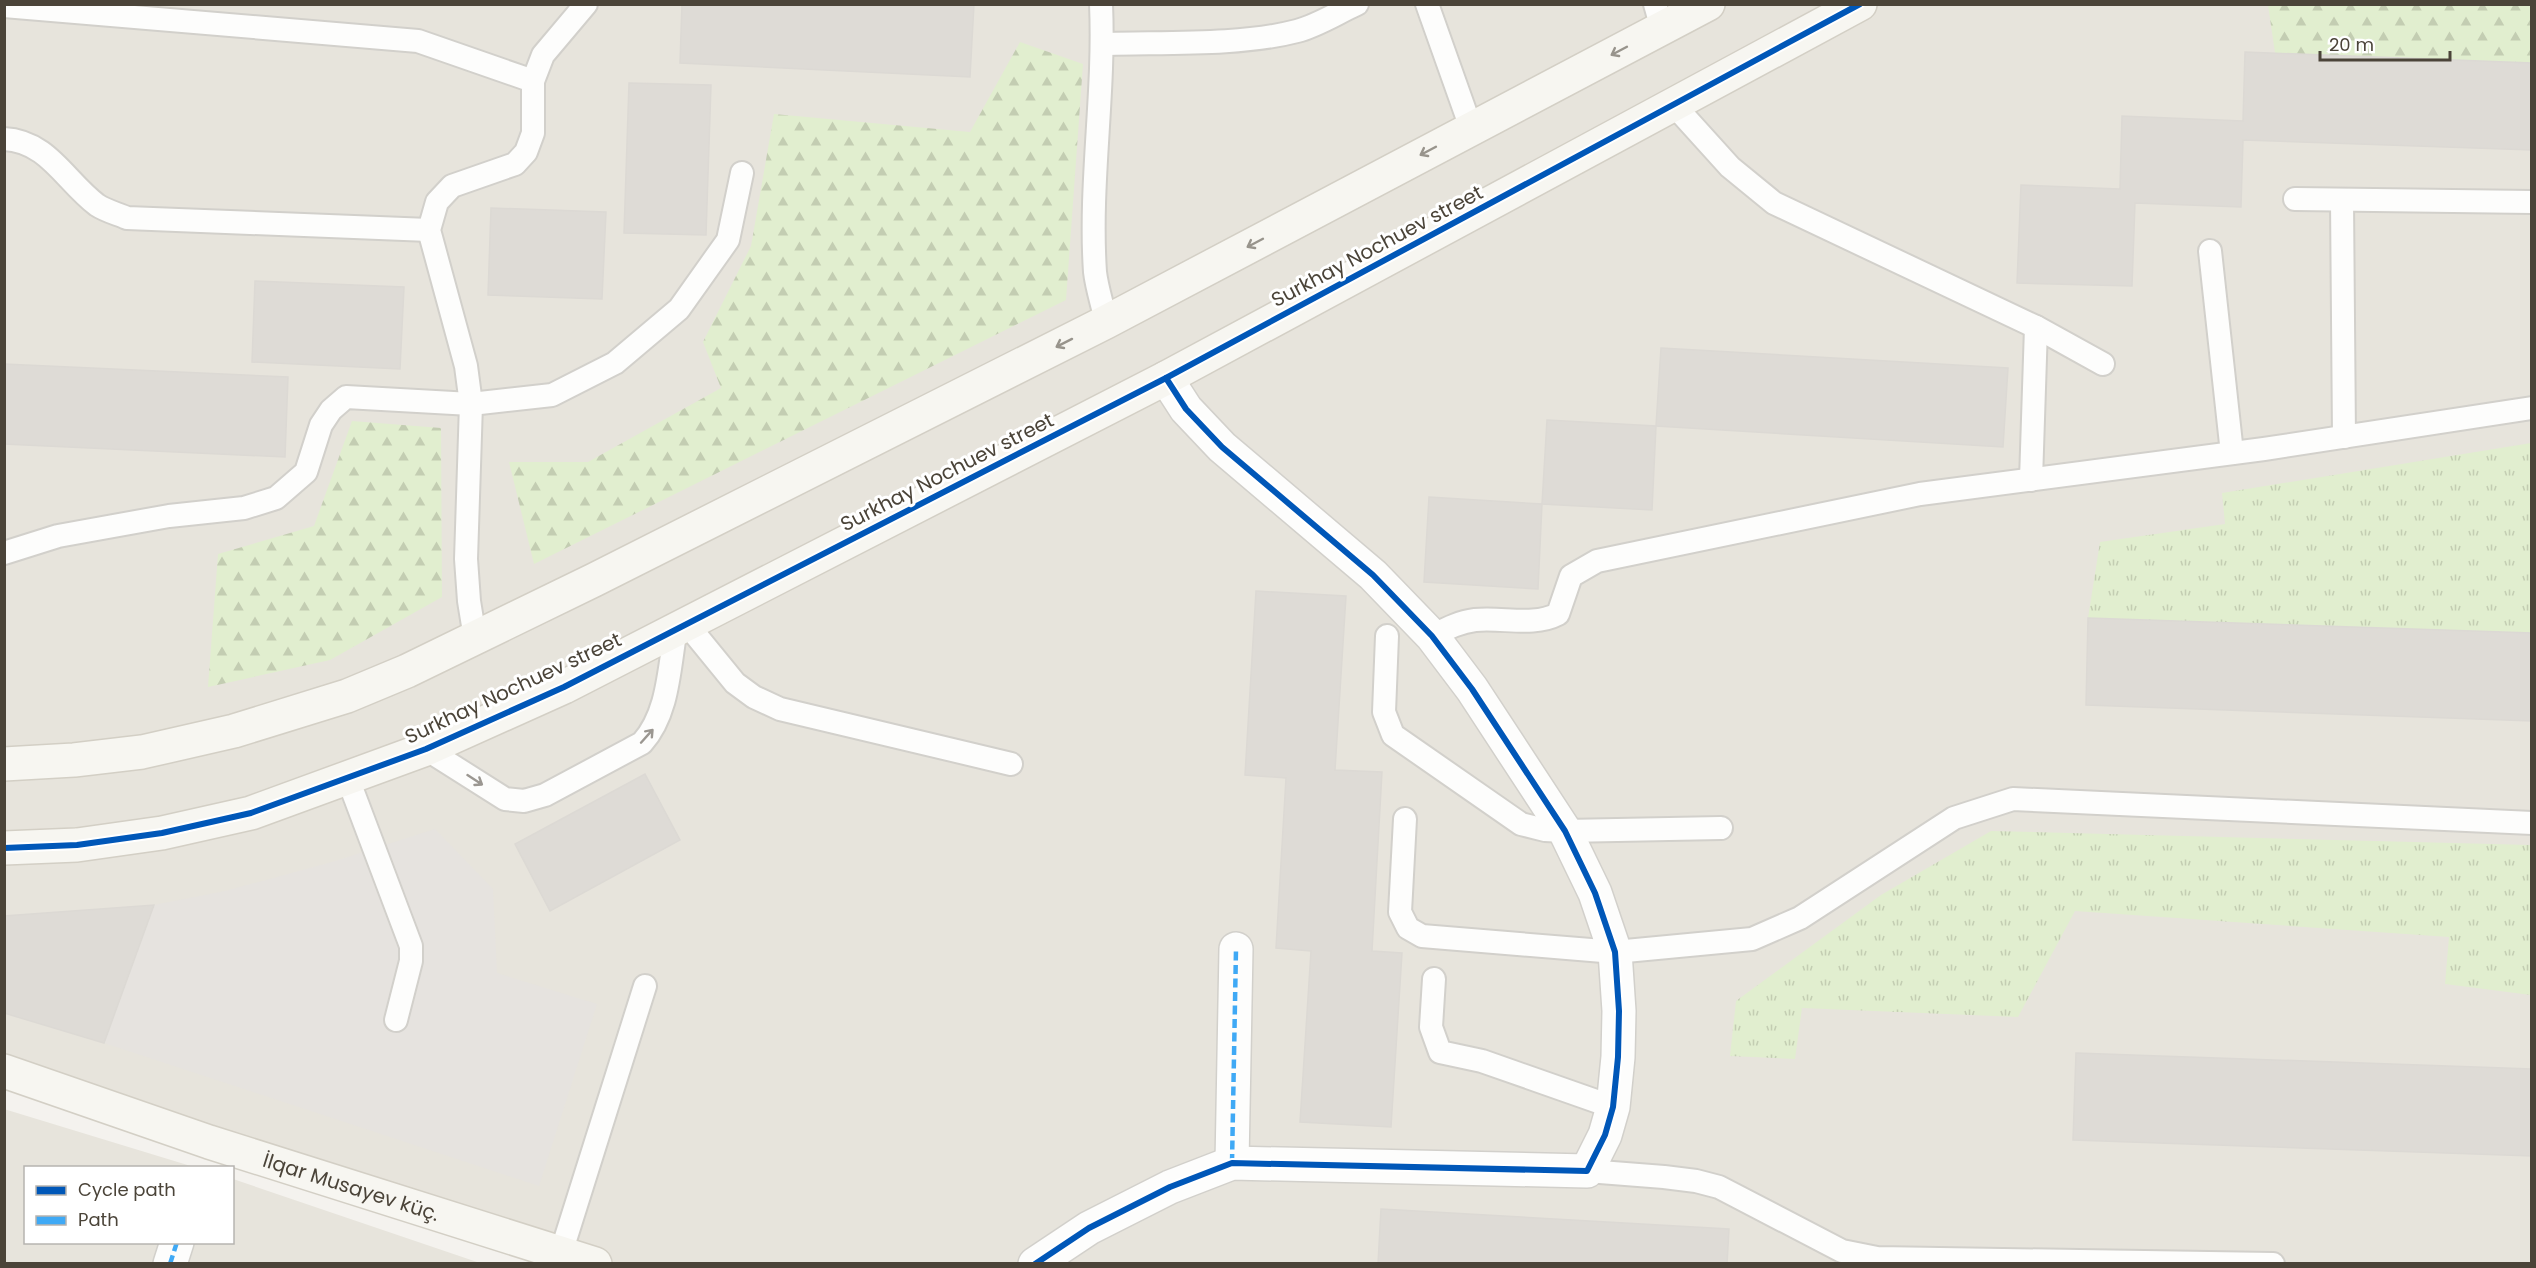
<svg xmlns="http://www.w3.org/2000/svg" width="2536" height="1268" font-family="Poppins,sans-serif">
<style>
.residential{fill:#e7e4dc}
.grass{fill:url(#grass-tufts)}
.forest{fill:url(#forest-firs)}
.parking{fill:#e6e3df}
.building{fill:#dedbd6;stroke:#dcd9d4;stroke-width:1.5}
.lines{fill:none;stroke-linecap:round;stroke-linejoin:round}
.lane-casing{stroke:#d2d0cb;stroke-width:26}
.street-casing{stroke:#d2d0cb;stroke-width:36}
.secondary-casing{stroke:#d3cfc5;stroke-width:36}
.lane{stroke:#fdfdfc;stroke-width:22}
.street{stroke:#fdfdfc;stroke-width:33}
.secondary{stroke:#f7f6f1;stroke-width:33}
.quiet{stroke:#3fa9f5;stroke-width:4.5;stroke-dasharray:9 4.5;stroke-linecap:butt}
.cycleway-casing{stroke:#fff;stroke-width:10}
.cycleway{stroke:#0057b8;stroke-width:6}
.oneway{stroke:#98948c}
.oneway2{stroke:#9b9791}
.labels{text-anchor:middle;dominant-baseline:central;stroke-width:6;stroke-linejoin:round;paint-order:stroke}
.street-label{font-size:20px;fill:#4b4439;stroke:#fff}
</style>
<defs>
<pattern id="grass-tufts" width="24" height="20" patternUnits="userSpaceOnUse" patternTransform="scale(1.5)"><rect width="24" height="20" fill="#e1eecf"/><path d="M3 7l-1-3M5 7V3M7 7l1-3M15 17l-1-3M17 17v-4M19 17l1-3" fill="none" stroke="#c3cdb2"/></pattern>
<pattern id="forest-firs" width="22" height="20" patternUnits="userSpaceOnUse" patternTransform="scale(1.5)"><rect width="22" height="20" fill="#e1eecf"/><path d="M5 1l3.5 6h-7zM16 11l3.5 6h-7z" fill="#c3cdb2"/></pattern>
</defs>
<rect width="100%" height="100%" fill="#f4f2ee"/>
<g class="residential">
<path d="M5,5H2531V1263H599L5,1071Z"/>
<path d="M4,1109L194,1167L26,1168V1242H232L233,1179L480,1263H5Z"/>
</g>
<g class="grass">
<path d="M2531,443V633L2088,618L2100,542L2225,524L2222,493Z"/>
<path d="M1991,831L2531,845V995L2445,984L2449,937L2075,911L2018,1017L1802,1008L1795,1059L1730,1056L1736,1001L1881,895Z"/>
</g>
<g class="forest">
<path d="M2268,5H2531V63L2275,53Z"/>
<path d="M1020,42L1083,64L1066,300L534,564L509,462H588L721,388L703,342L751,246L774,114L970,132Z"/>
<path d="M352,421L441,428L442,597L330,660L208,687L218,554L314,526Z"/>
</g>
<path class="parking" d="M435,829L493,889L497,973L597,1004L539,1186L104,1043L154,905L225,891L332,862Z"/>
<g class="building">
<path d="M682,4H974L970,77L680,63Z"/>
<path d="M2245,52L2532,63V150L2243,140L2241,207L2135,203L2132,286L2017,283L2021,185L2120,189L2122,116L2243,121Z"/>
<path d="M629,83L711,85L706,235L624,233Z"/>
<path d="M491,208L606,212L602,299L488,295Z"/>
<path d="M255,281L404,287L400,369L252,362Z"/>
<path d="M1661,348L2008,368L2003,447L1656,426Z"/>
<path d="M4,364L288,377L285,457L4,444Z"/>
<path d="M1547,420L1656,426L1652,510L1542,504Z"/>
<path d="M1429,497L1542,504L1538,589L1424,582Z"/>
<path d="M1256,591L1346,596L1335,770L1382,772L1372,951L1402,953L1391,1127L1300,1122L1311,951L1276,948L1286,778L1245,775Z"/>
<path d="M2088,618L2532,633V721L2086,705Z"/>
<path d="M645,774L680,840L550,911L515,844Z"/>
<path d="M154,905L104,1043L4,1013V916Z"/>
<path d="M2076,1053L2532,1069V1156L2073,1140Z"/>
<path d="M1381,1209L1729,1229L1727,1264H1378Z"/>
</g>
<g class="lines">
<g class="lane-casing">
<g id="lane">
<path d="M1101,4C1105,94 1089,183 1095,272C1097,289 1103,306 1106,322"/>
<path d="M1427,4L1471,128"/>
<path d="M1655,4L1662,29"/>
<path d="M4,6L418,41L533,81"/>
<path d="M1103,44C1162,42 1240,46 1297,31C1317,26 1337,13 1357,4"/>
<path d="M1673,104L1730,167L1774,203L2036,327L2103,364"/>
<path d="M4,139C48,141 65,181 97,205C106,211 118,214 127,218L429,230"/>
<path d="M2295,199L2532,202"/>
<path d="M2342,200L2344,437"/>
<path d="M2210,251L2232,453"/>
<path d="M2031,480L2036,327"/>
<path d="M4,553L58,536L169,516L244,508L276,498L306,472L321,425L331,410L346,397L471,404L552,395L615,363L679,309L728,240L742,173"/>
<path d="M686,623L735,683L754,697L780,709L1011,764"/>
<path d="M1387,636L1384,712L1393,735L1521,824L1545,830L1565,831L1721,828"/>
<path d="M1432,636C1446,629 1459,622 1475,620C1503,617 1533,627 1558,614L1571,576L1597,561L1920,494L2264,449L2532,408"/>
<path d="M475,638L469,601L466,559L471,404L466,366L429,230L437,202L452,186L515,164L526,152L533,133V81L543,55L586,4"/>
<path d="M426,749L505,799L524,801L545,795L642,743C669,713 669,667 676,628"/>
<path d="M348,779L411,946V961L396,1020"/>
<path d="M1405,819L1400,912L1408,928L1422,936L1615,952L1752,939L1800,918L1954,818L2013,799L2532,823"/>
<path d="M1434,979L1431,1027L1440,1052L1482,1061L1613,1107"/>
<path d="M1587,1171L1664,1177L1696,1181L1719,1187L1842,1251L1877,1258L2273,1264"/>
<path d="M561,1253L645,986"/>
</g>
</g>
<g class="street-casing">
<g id="street">
<path d="M1232,1163L1236,949"/>
<path d="M170,1264L177,1242"/>
<path d="M1035,1264L1089,1228L1170,1187L1232,1163L1587,1171L1605,1135L1613,1107L1618,1057L1619,1011L1615,952L1595,893L1565,831L1472,689L1432,636L1373,575L1222,447L1186,409L1166,378"/>
</g>
</g>
<g class="secondary-casing">
<g id="secondary">
<path d="M4,764L74,760L142,752L234,731L347,696L407,671L594,580L1106,322L1708,4"/>
<path d="M4,848L77,845L162,833L251,813L426,749L564,687L1166,378L1860,4"/>
<path id="s1" d="M4,1071L209,1142L595,1264"/>
</g>
</g>
<use href="#lane" class="lane"/>
<use href="#street" class="street"/>
<use href="#secondary" class="secondary"/>
<g class="quiet">
<path d="M1232,1163L1236,949"/>
<path d="M170,1264L177,1242"/>
</g>
<g class="cycleway-casing">
<g id="cycleway">
<path d="M4,848L77,845L162,833L251,813L426,749L564,687L1166,378L1860,4"/>
<path d="M1035,1264L1089,1228L1170,1187L1232,1163L1587,1171L1605,1135L1613,1107L1618,1057L1619,1011L1615,952L1595,893L1565,831L1472,689L1432,636L1373,575L1222,447L1186,409L1166,378"/>
</g>
</g>
<use href="#cycleway" class="cycleway"/>
</g>
<defs><path id="oneway-shaft" d="M-6 0H5M1.5-3L5.5 0L1.5 3" fill="none" stroke-width="1.6" stroke-linecap="round" stroke-linejoin="round" transform="scale(1.5)"/></defs>
<g class="oneway">
<use href="#oneway-shaft" transform="translate(1619 51) rotate(152)"/>
<use href="#oneway-shaft" transform="translate(1428 151) rotate(152)"/>
<use href="#oneway-shaft" transform="translate(1255 243) rotate(152)"/>
<use href="#oneway-shaft" transform="translate(1064 343) rotate(153)"/>
</g>
<g class="oneway2">
<use href="#oneway-shaft" transform="translate(647 736) rotate(-48)"/>
<use href="#oneway-shaft" transform="translate(475 780) rotate(33)"/>
</g>
<g class="labels">
<g class="street-label">
<text transform="translate(1377 246) rotate(-28)">Surkhay Nochuev street</text>
<text transform="translate(947 472) rotate(-27)">Surkhay Nochuev street</text>
<text transform="translate(513 688) rotate(-25)">Surkhay Nochuev street</text>
<text stroke="none"><textPath href="#s1" startOffset="366">İlqar Musayev küç.</textPath></text>
</g>
</g>
<rect width="2536" height="1268" fill="none" stroke="#4b4439" stroke-width="12"/>
<rect x="24" y="1166" width="210" height="78" fill="#ffffff" stroke="#b7b4b0" stroke-width="1.5"/>
<rect x="36" y="1186" width="30" height="9" fill="#0057b8" stroke="#b7b4b0" stroke-width="1.5"/>
<text x="78" y="1196" font-size="18" fill="#4b4439">Cycle path</text>
<rect x="36" y="1216" width="30" height="9" fill="#3fa9f5" stroke="#b7b4b0" stroke-width="1.5"/>
<text x="78" y="1226" font-size="18" fill="#4b4439">Path</text>
<path d="M2320 51v9h130v-9" fill="none" stroke="#4b4439" stroke-width="3"/>
<text x="2329" y="51" font-size="18" fill="#4b4439" stroke="#ffffff" stroke-width="4.5" paint-order="stroke">20 m</text>
</svg>
